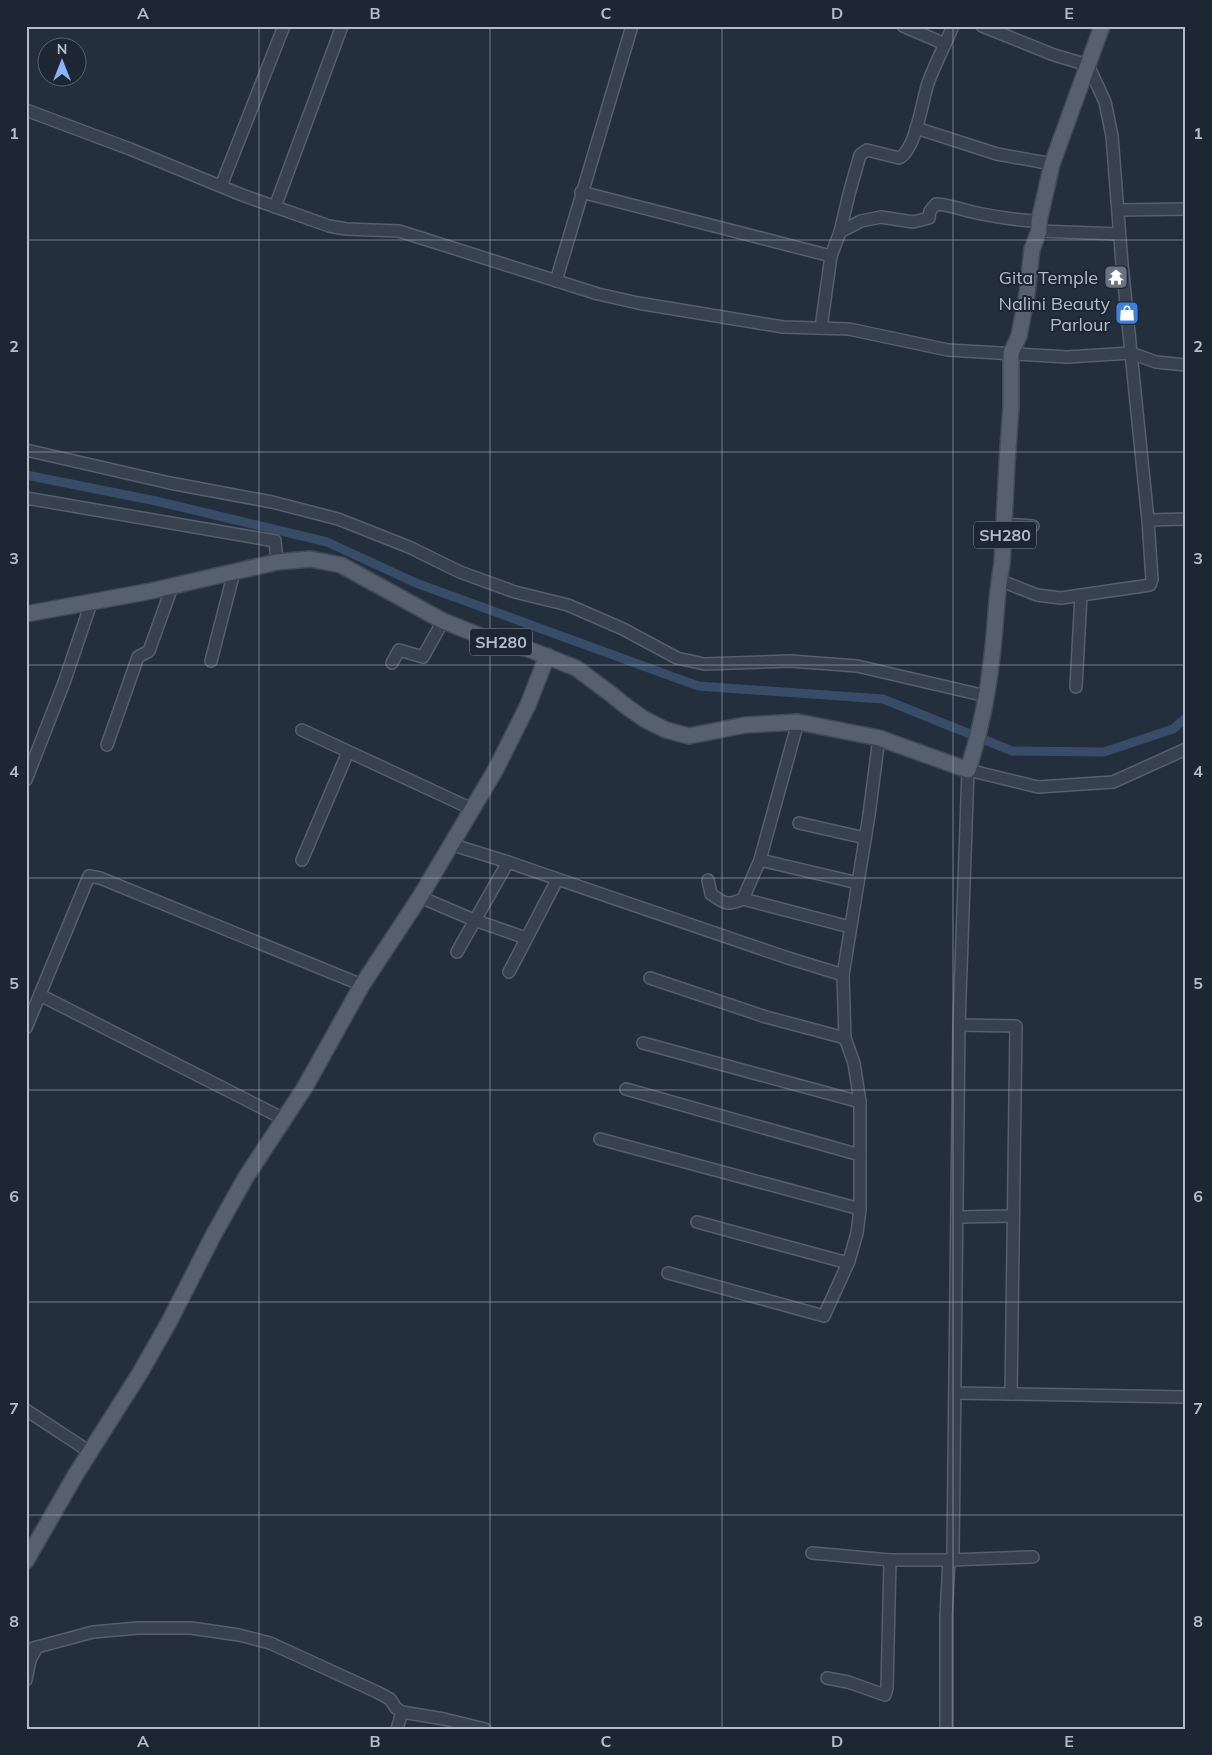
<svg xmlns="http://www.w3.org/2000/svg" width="1212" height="1755" font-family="Mulish,sans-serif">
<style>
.green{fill:#263c3f}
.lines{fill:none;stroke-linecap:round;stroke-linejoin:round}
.canal{stroke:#394c67;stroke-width:9}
.minor-casing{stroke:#565f6c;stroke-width:14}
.major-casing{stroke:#414a57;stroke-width:18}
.minor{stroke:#38414e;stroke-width:11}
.major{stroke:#56606e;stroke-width:15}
.grid{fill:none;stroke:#b4bcc9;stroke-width:1;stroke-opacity:0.55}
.labels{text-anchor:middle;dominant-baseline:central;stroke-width:4;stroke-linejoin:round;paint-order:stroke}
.shield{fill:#1d2633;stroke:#878f9c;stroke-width:1}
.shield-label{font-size:16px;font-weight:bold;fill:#b4bcc9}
.poi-label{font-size:18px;fill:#b4bcc9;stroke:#1d2633;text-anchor:end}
.neatline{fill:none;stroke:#b4bcc9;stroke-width:2}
.grid-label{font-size:16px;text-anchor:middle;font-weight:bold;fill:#b4bcc9}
</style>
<rect width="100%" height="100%" fill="#242f3e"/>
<path class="green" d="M1185,1194H1186V1388H1182Z"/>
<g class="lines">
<path class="canal" d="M26,475L156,501L327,542L416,583L698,686L883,699L1012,751L1104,752L1173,729L1186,718"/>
<g class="minor-casing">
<g id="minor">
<path d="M903,26L945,44"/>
<path d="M982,26L1054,55L1088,65L1105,102L1112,136L1122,264L1148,520L1152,580L1150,585L1061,598L1037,595L999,580"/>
<path d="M26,110L130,149L242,195L329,226L346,229L399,231L598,294L638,303L783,327L849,329L948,350L1067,357L1131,353L1156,362L1186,365"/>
<path d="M916,128L997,154L1052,164"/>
<path d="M221,186L284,26"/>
<path d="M581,192L831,256"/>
<path d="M275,207L342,26"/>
<path d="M1119,210L1186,209"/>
<path d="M1039,231L1119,234"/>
<path d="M840,232L861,221L881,217L913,222L929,218L930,211L936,204C951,205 963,210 977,213C998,217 1018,221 1039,221"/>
<path d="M556,281L632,26"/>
<path d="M821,328L831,256L840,232L849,194L860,155L867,150L899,158C916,150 922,101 928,83C935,64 945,45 953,26"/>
<path d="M26,450L170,483L272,502L338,519L409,547L460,572L515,592L568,605L623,629L677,658L704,664L790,661L857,666L986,696"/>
<path d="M26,498L275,541L277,562"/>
<path d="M1148,520L1186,519"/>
<path d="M1005,524L1033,526"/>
<path d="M211,661L234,572"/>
<path d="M392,663L399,650L423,657L443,621"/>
<path d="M1076,687L1081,595"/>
<path d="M302,730L472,809"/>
<path d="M107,745L138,657L149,651L172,587"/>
<path d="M26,780L65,680L91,603"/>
<path d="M799,823L865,838"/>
<path d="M450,844L508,862L785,957L843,975"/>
<path d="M302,860L348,752"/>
<path d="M760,860L858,883"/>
<path d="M708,880L711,894C725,904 727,906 743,899L760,860L798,722"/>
<path d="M420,897L474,920L526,938"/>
<path d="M743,899L850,927"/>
<path d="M457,952L508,862"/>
<path d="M509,972L557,880"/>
<path d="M650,978L766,1017L845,1038"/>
<path d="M40,995L284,1119"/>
<path d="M26,1028L89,876L100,878L362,985"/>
<path d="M643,1043L860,1102"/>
<path d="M626,1089L860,1155"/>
<path d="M600,1139L860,1209"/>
<path d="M957,1217L1013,1216"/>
<path d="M697,1222L848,1263"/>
<path d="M668,1273L824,1316L849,1261L857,1233L860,1209V1102L854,1063L845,1038L843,975L869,815L879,738"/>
<path d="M955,1393L1011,1394L1016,1026L959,1025"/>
<path d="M1011,1394L1186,1397"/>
<path d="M26,1410L90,1452"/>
<path d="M953,1552L959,1025L968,770L1038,787L1113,782L1186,749"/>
<path d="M812,1553L890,1560H949L1033,1557"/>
<path d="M26,1650L93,1632L138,1628H191L239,1635L270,1643L377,1692L390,1699L396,1708L402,1712L444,1719L485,1729"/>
<path d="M26,1656L30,1660L37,1647"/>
<path d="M827,1678L848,1682L885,1695L887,1688L890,1560"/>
<path d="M26,1680L30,1660"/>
<path d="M397,1729L402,1712"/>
<path d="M946,1729V1616L949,1560"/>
</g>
</g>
<g class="major-casing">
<g id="major">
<path d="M26,614L151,591L277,562L310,559L341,565L443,621L486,638L528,649L576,668L611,694L627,707L644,719L666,730L689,736L745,725L798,722L879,738L968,770C980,733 988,694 992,656C996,625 996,594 1002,564L1007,462L1011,407V353L1019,336L1027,294L1032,249L1039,231V221L1052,164L1102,26"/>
<path d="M26,1561L76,1474L140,1373L169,1322L214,1234L246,1177L305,1087L362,985L420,897L496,769L528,705L547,656"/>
</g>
</g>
<use href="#minor" class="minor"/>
<use href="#major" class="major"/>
</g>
<path class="grid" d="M259,26V1729M490,26V1729M722,26V1729M953,26V1729M26,240H1186M26,452H1186M26,665H1186M26,878H1186M26,1090H1186M26,1302H1186M26,1515H1186"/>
<defs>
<g id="temple-square" transform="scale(1.25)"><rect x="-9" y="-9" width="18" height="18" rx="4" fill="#6b7280" stroke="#1d2633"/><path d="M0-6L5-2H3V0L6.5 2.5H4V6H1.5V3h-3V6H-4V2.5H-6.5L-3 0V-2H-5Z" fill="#fff"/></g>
<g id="shop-square" transform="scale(1.25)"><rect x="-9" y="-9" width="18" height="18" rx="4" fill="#3f7fe0" stroke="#1d2633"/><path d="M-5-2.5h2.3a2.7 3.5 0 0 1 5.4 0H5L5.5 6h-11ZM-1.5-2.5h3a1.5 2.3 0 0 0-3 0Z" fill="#fff"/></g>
</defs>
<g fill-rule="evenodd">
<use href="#temple-square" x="1116" y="277"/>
<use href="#shop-square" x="1127" y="313"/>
</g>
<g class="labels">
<g class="shield">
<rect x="974" y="521.5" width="62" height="27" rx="4"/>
<rect x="470" y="628.5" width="62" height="27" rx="4"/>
</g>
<g class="shield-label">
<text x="1005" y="535">SH280</text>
<text x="501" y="642">SH280</text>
</g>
<g class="poi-label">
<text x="1098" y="277">Gita Temple</text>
<text x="1110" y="303">Nalini Beauty<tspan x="1110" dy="21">Parlour</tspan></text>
</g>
</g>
<rect width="1212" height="1755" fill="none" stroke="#1d2633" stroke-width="55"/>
<g transform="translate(62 62)"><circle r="24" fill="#1d2633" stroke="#59626f"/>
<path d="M0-4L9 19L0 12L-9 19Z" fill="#8ab4f8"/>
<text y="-8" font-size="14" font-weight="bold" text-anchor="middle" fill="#b4bcc9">N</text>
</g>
<rect x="28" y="28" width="1156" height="1700" class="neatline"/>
<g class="grid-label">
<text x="143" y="19">A</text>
<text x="375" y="19">B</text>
<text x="606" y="19">C</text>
<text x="837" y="19">D</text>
<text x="1069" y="19">E</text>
<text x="14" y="139">1</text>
<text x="1198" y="139">1</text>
<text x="14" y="352">2</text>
<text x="1198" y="352">2</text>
<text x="14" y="564">3</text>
<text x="1198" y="564">3</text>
<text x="14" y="777">4</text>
<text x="1198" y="777">4</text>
<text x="14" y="989">5</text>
<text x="1198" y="989">5</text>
<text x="14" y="1202">6</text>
<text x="1198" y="1202">6</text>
<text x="14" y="1414">7</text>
<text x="1198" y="1414">7</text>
<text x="14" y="1627">8</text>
<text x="1198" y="1627">8</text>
<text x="143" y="1747">A</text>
<text x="375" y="1747">B</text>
<text x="606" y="1747">C</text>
<text x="837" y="1747">D</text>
<text x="1069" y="1747">E</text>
</g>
</svg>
